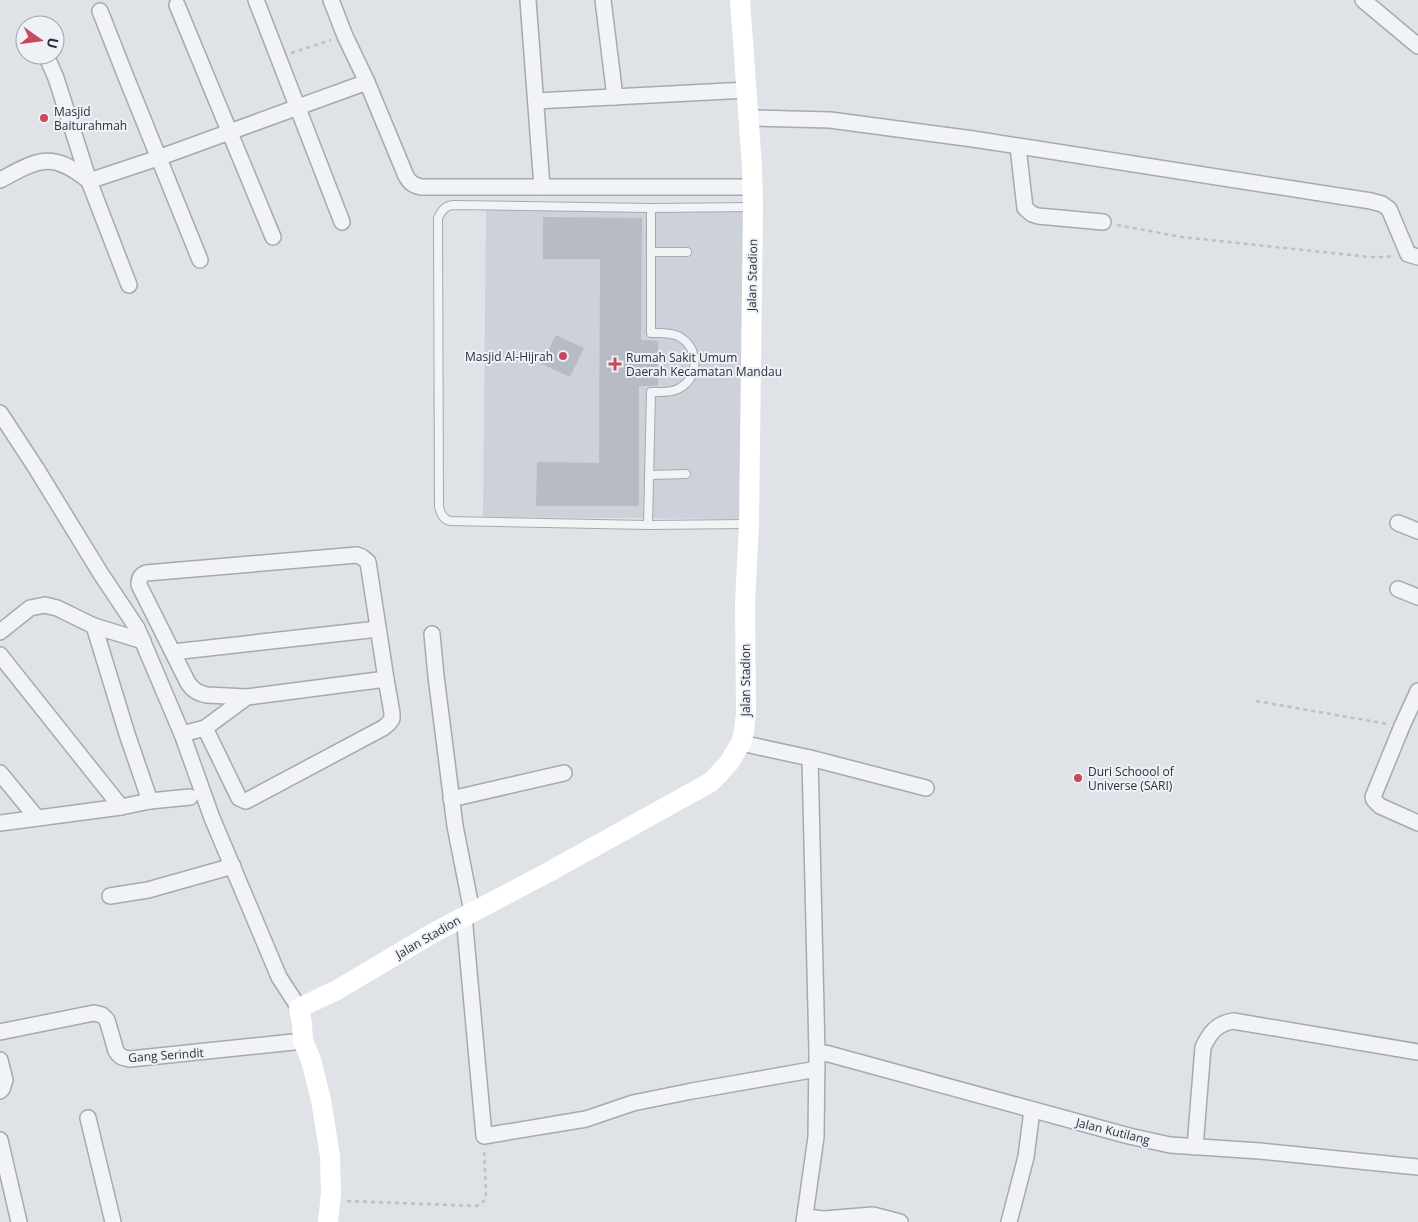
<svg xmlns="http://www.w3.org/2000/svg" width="1418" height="1222" font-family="'Open Sans',sans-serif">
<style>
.built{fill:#cdd1d9}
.building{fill:#b6bbc4}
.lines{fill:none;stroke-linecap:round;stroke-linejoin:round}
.lane-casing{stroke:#a5a9b1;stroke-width:10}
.street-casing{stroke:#a5a9b1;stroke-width:18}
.path{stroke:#bdc0c6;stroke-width:2.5;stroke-dasharray:4 4;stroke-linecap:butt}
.lane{stroke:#f1f3f6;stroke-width:8}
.street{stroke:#f1f3f6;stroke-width:15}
.secondary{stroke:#fff;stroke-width:20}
.poi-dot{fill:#c64a5b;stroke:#eef1f5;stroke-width:2}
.labels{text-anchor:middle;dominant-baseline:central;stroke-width:4;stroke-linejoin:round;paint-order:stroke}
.poi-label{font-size:12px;fill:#29303e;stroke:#eef1f5;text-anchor:start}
.street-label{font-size:12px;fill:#29303e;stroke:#eef1f5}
</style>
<rect width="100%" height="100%" fill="#dfe2e7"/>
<path class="built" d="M486,210L747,211L744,519L483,517Z"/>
<g class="building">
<path d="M543,217L642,218L641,340L658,341V386H639V506H536L537,462L599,463L600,259H543Z"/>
<path d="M556,335L584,348L570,377L542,364Z"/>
</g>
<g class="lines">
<g class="lane-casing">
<g id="lane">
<path d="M651,252H687"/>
<path d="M649,475L686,474"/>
<path d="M749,524L648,525L651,392C659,392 670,393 678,389C700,378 700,347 678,336C670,332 660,333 651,333V208L751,207"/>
<path d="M648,525L450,521C443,519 441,514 439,507L438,218C442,210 445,206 453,205L651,208"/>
</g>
</g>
<g class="street-casing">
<g id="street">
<path d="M256,0L342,222"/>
<path d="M331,0L345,36L367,82L406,176C410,183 413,185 421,187H752"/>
<path d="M528,0L542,187"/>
<path d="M603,0L615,97"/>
<path d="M1363,0L1418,46"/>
<path d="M177,5L273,237"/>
<path d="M100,11L124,72L200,260"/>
<path d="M46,55L56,78L89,181L129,285"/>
<path d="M536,101L747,90"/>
<path d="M749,118L830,120L973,139L1371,201L1382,204L1389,209L1408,254L1418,257"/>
<path d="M1018,147L1025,208L1032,214L1038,216L1103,222"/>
<path d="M0,180C39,159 52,151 89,181"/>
<path d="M89,181L158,158L367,82"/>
<path d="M0,413L36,468L101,574L137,628L182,734L212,818L279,977L299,1008"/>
<path d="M1398,523L1418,531"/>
<path d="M1398,589L1418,597"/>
<path d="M0,632L30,608L45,605L57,608L94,626L143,641"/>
<path d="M432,634L436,676L455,826L472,912"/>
<path d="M173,652L378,629"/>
<path d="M0,655L121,807"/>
<path d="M1418,691L1402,726L1373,797L1374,800L1380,806L1418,823"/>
<path d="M205,728L239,798L246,801L383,728L388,724L392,719V713L386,679L368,562L362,557L357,555L146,573C140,575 139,579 139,585L188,683C194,691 198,693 207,695L247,697"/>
<path d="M182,734L205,728L247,697L386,679"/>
<path d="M741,743L810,758L926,788"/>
<path d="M0,773L37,818"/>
<path d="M451,799L564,773"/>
<path d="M150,801L190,797"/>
<path d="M0,823L121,807L150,801L127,734L94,626"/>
<path d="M110,896L148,890L233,866"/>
<path d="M464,916L484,1136L586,1119L633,1103L692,1091L817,1069"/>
<path d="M0,1032L94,1013L102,1015L107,1020L116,1051C120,1057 123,1058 130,1059L303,1041"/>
<path d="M817,1052L829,1054L1129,1136L1170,1145L1260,1151L1418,1167"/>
<path d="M0,1060L5,1080L2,1089L0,1091"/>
<path d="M88,1118L113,1222"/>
<path d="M0,1140L19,1222"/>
<path d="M1195,1147L1203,1047C1210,1033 1216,1024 1233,1021L1418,1052"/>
<path d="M805,1217L824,1219L873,1215L900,1222"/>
<path d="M804,1222L816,1137L817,1052L810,758"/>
<path d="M1009,1222L1026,1157L1032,1110"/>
</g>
</g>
<g class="path">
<path d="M291,53L331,40"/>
<path d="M1117,225L1182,237L1369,257H1383L1394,256"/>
<path d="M1256,701L1388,724"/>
<path d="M347,1201L477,1206L485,1200L486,1195L484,1148"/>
</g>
<use href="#lane" class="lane"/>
<use href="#street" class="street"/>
<path class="secondary" d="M328,1222L331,1193L330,1156L321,1100L311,1060L303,1041L302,1024L299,1008L337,990L433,933L547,873L711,782L728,764L741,743L744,732L746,713L745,603L749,524L753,207L752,166L740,0"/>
</g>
<g class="poi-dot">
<circle cx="44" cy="118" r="5"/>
<circle cx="563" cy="356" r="5"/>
<path d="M612.5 356.5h5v5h5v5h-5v5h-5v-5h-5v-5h5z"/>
<circle cx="1078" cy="778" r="5"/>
</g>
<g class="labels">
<g class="poi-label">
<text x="54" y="111">Masjid<tspan x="54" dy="14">Baiturahmah</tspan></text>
<text x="553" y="356" text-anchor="end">Masjid Al-Hijrah</text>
<text x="626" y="357">Rumah Sakit Umum<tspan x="626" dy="14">Daerah Kecamatan Mandau</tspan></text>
<text x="1088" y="771">Duri Schoool of<tspan x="1088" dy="14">Universe (SARI)</tspan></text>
</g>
<g class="street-label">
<text transform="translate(752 275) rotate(-89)">Jalan Stadion</text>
<text transform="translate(745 680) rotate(-90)">Jalan Stadion</text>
<text transform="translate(428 937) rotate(-30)">Jalan Stadion</text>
<text transform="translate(166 1055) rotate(-4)">Gang Serindit</text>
<text transform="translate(1113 1131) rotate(14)">Jalan Kutilang</text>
</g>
</g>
<g transform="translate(40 40) rotate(104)"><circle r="24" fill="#eef1f5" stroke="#9fa4ac"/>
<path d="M0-4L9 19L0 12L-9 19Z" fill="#c64a5b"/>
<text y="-8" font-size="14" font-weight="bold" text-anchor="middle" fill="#29303e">U</text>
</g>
</svg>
